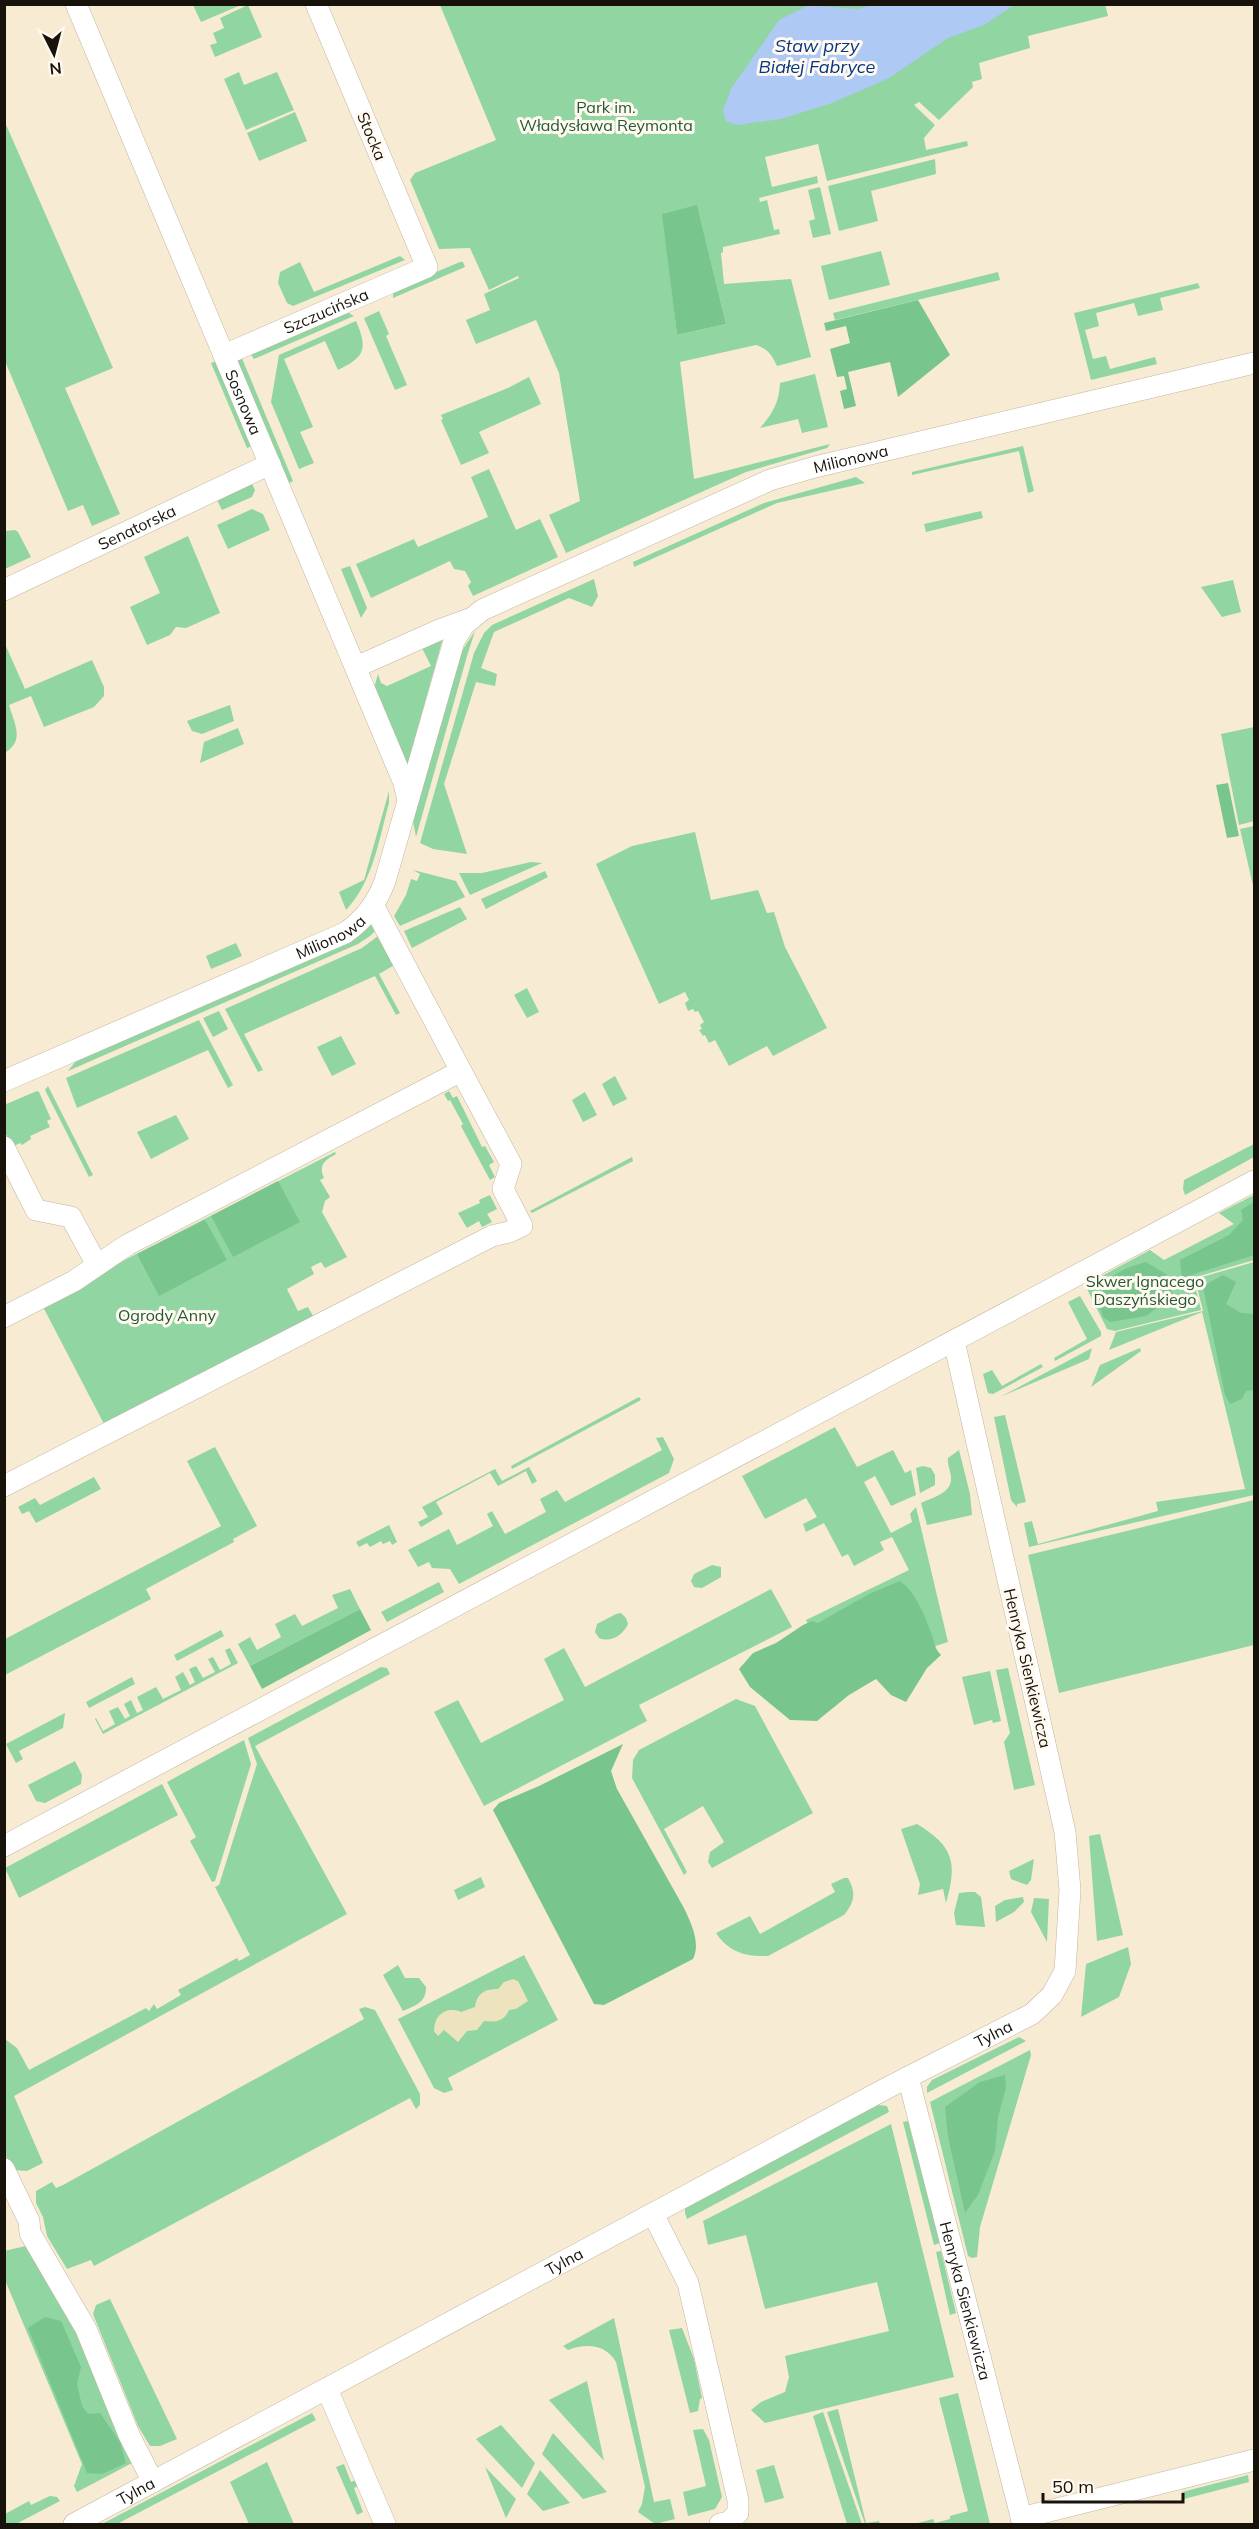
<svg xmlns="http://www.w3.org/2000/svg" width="1259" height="2529" font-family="Mulish,sans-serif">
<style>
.green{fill:#91d5a2;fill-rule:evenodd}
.forest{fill:#78c68d}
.sand{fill:#ede3be}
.water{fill:#afc9f5}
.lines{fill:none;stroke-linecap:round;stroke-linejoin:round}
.minor-casing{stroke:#c2b59f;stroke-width:22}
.minor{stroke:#fff;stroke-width:21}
.labels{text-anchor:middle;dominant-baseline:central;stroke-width:6;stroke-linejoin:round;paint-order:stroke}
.park-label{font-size:16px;fill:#215833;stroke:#fff9f0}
.street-label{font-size:16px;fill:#17130b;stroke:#fff9f0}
.water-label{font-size:18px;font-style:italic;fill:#033685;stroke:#fff9f0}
</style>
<rect width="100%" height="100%" fill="#f8ebd3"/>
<g class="green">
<path d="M1105,4L1108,16L1028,36L1030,48L979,63L982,79L972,82L973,87L939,120L919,102L914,105L935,125L924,138L926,150L967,141L968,146L827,181L818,144L765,157L772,187L817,176L818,183L759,198L760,202L767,200L774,230L779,229L780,234L723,247V252L721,253L724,284L791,279L811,357L777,366C772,355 768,349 756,345L680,362L694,479L830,444L827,448L746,472L566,553L549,515L580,501L559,373L536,320L476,344L466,320L490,310L484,294L519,278L518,276L489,290L470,248L439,249L410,180L415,173L496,140L440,5ZM697,206L726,324L677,335L663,214Z"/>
<path d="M193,5H241L201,22Z"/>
<path d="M248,5L262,37L215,57L210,45L217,43L213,33L224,28L220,18Z"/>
<path d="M239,72L244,85L277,72L294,110L246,130L224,79Z"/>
<path d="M295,112L307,141L259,161L247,133Z"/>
<path d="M4,120L113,368L65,388L120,514L92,526L83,505L68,511L5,361Z"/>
<path d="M935,159L936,174L871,191L878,221L839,231L828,186Z"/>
<path d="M820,187L831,234L813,238L809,221L815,219L808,190Z"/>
<path d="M881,251L890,285L829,300L821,266Z"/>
<path d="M400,256L405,260L293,306L287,303L278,283L280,272L300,262L314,292Z"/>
<path d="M460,262H463L465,267L393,298V290Z"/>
<path d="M998,272L1000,280L835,320L833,313Z"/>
<path d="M1198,283L1200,288L1160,298L1163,310L1138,316L1134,303L1096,313L1099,326L1085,330L1093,359L1106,356L1110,369L1155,357L1157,364L1091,380L1074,313Z"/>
<path d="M345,311L354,316L254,359L249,352Z"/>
<path d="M379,311L389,334L386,336L407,385L395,390L364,318Z"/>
<path d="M356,321C368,349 365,357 338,370L325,341L284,359L313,427L300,432L314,463L299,469L271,402L279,355Z"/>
<path d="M241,356L293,481L286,485L236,363Z"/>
<path d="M218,361L254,445L247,448L211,363Z"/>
<path d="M815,374L828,427L802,433L798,419L760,428C773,413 779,403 780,383Z"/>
<path d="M529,377L541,404L479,432L489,453L461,465L441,420L443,419L441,415L508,388Z"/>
<path d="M1023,446L1034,491L1028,493L1019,451L912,475V472Z"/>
<path d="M489,469L516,530L540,519L558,557L473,596L468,586L471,582L465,571L454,569L450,561L371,598L356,564L414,539L418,547L488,517L471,477Z"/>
<path d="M856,477L865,483L777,503L634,567L633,562L764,503Z"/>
<path d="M251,482L255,490L252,497L222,510L216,498Z"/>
<path d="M252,509L263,514L270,530L228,549L217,525Z"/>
<path d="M981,511L983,518L926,532L924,524Z"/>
<path d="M15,530L18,532L31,557L5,569V531Z"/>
<path d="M188,536L220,613L186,628L176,627L170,635L147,645L130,607L160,593L144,557Z"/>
<path d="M350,566L367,608L361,618L341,569Z"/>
<path d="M594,579L598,596L592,607L569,598L494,632L481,668L497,674L495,686L476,682L444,784L467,854L433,849L420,843L474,653L484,633L492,625Z"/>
<path d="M1233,580L1241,612L1222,617L1201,587Z"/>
<path d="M475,631L467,656L416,837L413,821L461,652Z"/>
<path d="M443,638L409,759L406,770L374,688L378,674L381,683L387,686L431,666L422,648Z"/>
<path d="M5,644L25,689L92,660L104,687V696L94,707L44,727L31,696L9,705C14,723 25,740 6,752Z"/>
<path d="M230,705L234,721L202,734L192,731L187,721Z"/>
<path d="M1254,727V821L1239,825L1221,734Z"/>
<path d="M238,728L244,744L200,763L204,742Z"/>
<path d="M389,791V803C379,839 373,882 346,910L339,892L364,880Z"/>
<path d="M1254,826V890L1240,829Z"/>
<path d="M695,832L711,900L758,890L767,913L774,912L785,947L827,1028L773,1056L767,1046L729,1066L715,1040L709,1043L705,1035L703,1036L699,1030L702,1029L700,1025L704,1022L698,1011L695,1012L693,1009L688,1011L685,1003L689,1000L685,992L659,1004L596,864L632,846Z"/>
<path d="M531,862L542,863L470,895L459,873H482Z"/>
<path d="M413,870L456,881L465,897L400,926L394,916L406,895L411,879L417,881L420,874Z"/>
<path d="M545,871L548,877L486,909L481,899Z"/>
<path d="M460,907L467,919L412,948L404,931Z"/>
<path d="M372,924L379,927L370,936L358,944L68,1071L76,1061L366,929Z"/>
<path d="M382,933L398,963L379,974L400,1013L396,1015L375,976L244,1034L263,1070L258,1072L225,1009L362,948Z"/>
<path d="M236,943L242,956L211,969L206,956Z"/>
<path d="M527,988L539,1012L527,1018L514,995Z"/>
<path d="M219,1011L228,1029L213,1037L203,1018Z"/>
<path d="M199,1020L233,1085L228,1088L208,1050L77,1108L66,1078Z"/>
<path d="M341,1036L356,1064L332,1076L317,1047Z"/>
<path d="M615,1076L627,1099L613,1106L602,1084Z"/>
<path d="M48,1086L93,1175L89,1177L45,1090Z"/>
<path d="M37,1091L39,1092L51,1119L47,1121L50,1127L30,1136L31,1139L22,1145L20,1143L12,1147L5,1132L4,1105Z"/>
<path d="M449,1091L453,1098L457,1096L482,1147L485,1146L494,1162L489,1165L495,1177L490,1180L461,1126L463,1124L450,1100L448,1101L444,1094Z"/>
<path d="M585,1092L597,1115L583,1122L572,1100Z"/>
<path d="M176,1115L189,1139L151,1159L137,1132Z"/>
<path d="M1254,1144V1157L1185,1195L1183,1189L1184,1180Z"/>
<path d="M335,1152L336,1154C325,1160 318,1165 324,1178L320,1180L330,1197L325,1201L322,1212L347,1257L325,1268L321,1262L311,1267L314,1274L287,1289L298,1311L308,1307L313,1316L104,1424L41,1303Z"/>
<path d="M632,1157L633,1161L532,1213L530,1211Z"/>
<path d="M490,1195L497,1209L487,1214L492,1222L482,1227L479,1221L467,1228L458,1213L480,1203L479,1200Z"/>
<path d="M1254,1195V1260L1193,1278L1201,1310L1115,1331L1107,1329L1085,1285L1150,1250L1164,1260L1234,1224L1219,1213Z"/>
<path d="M1254,1262V1495L1029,1547L1024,1523L1032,1521L1038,1544L1158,1511L1156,1502L1245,1489L1202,1312L1109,1350L1116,1332L1203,1311L1195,1279Z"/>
<path d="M1080,1296L1101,1332V1336L1055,1361L1054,1358L1087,1339L1068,1302Z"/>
<path d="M1092,1348L1089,1359L1000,1397Z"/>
<path d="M1140,1348L1141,1351L1091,1387L1100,1365Z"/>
<path d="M1041,1364L1043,1367L993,1394L988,1393L983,1374L992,1370L1002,1386Z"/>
<path d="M639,1397L641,1400L512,1469L511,1466Z"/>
<path d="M1005,1415L1026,1502L1017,1504V1507L1011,1500L994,1417Z"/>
<path d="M835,1427L857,1467L893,1450L905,1473L911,1470L916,1495L891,1506L875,1476L864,1482L891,1533L912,1522L910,1514L916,1507L948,1642L901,1657L839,1687L806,1620L909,1570L892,1537L880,1542L884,1550L854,1566L848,1554L842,1557L824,1523L806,1532L803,1524L817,1517L806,1498L765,1519L742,1476Z"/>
<path d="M663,1437L674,1459L669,1473L459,1584L450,1569L432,1568L429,1562L418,1567L408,1550L449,1529L457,1545L493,1526L487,1514L492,1511L505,1534L546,1512L540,1499L557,1490L565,1502L662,1450L656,1438Z"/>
<path d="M215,1447L257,1526L233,1539L234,1542L146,1589L151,1599L5,1675V1639L221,1526L187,1461Z"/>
<path d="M959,1450L970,1494L972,1515L927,1525L921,1503C932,1498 952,1493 951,1478C951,1471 947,1465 948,1458Z"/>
<path d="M923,1466L931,1468L935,1475V1485L920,1493L916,1468Z"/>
<path d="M529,1467L537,1481L532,1484L526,1471L498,1486L490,1473L436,1502L443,1514L421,1527L418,1522L428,1517L422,1507L495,1469L502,1481Z"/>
<path d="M94,1477L101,1489L36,1523L29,1511L22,1514L18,1507L35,1498L40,1505Z"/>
<path d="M1254,1500V1645L1059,1693L1028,1555Z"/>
<path d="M389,1525L397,1542L392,1545L390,1541L383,1544L381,1541L370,1547L367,1543L359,1547L356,1542Z"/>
<path d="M712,1565L721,1567V1577L702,1588L694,1587L691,1581L694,1574Z"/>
<path d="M439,1582L444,1592L387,1622L381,1612Z"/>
<path d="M350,1589L360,1609L250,1666L238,1644L250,1637L257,1650L281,1637L275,1624L295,1614L302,1626L338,1608L332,1595Z"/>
<path d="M771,1589L792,1627L639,1705L647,1721L484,1806L434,1712L458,1700L481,1743L564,1700L544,1659L564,1648L585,1687Z"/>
<path d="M621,1613L626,1618L628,1624C623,1635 611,1643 599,1638L595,1632L597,1624L616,1614Z"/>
<path d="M221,1630L224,1636L177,1661L174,1655Z"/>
<path d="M230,1648L238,1663L103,1734L95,1719L96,1718L103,1731L115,1724L109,1711L118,1707L125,1719L130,1716L124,1704L131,1700L137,1713L143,1710L137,1697L156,1687L163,1699L181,1690L175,1677L183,1672L190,1685L195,1682L189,1669L196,1666L203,1678L215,1672L208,1659L213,1657L220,1670L231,1664L225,1650Z"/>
<path d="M381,1667L387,1668L390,1674L255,1746L347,1914L14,2096L43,2163L27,2171L14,2170L5,2155V2039L17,2048L29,2070L146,2008L149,2011L154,2004L157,2009L181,1995L178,1990L237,1958L239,1961L250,1955L215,1887L219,1885L257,1764L248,1738Z"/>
<path d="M1008,1668L1035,1785L1014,1790L1004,1742L1010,1733L996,1670Z"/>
<path d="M990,1671L1001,1721L993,1723L992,1720L974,1725L962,1677Z"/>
<path d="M132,1677L135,1684L89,1708L86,1702Z"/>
<path d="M736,1699L755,1706L813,1813L712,1868L708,1862L710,1852L724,1842L703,1806L664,1829L687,1872L684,1875L632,1778L633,1760L639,1750Z"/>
<path d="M65,1713L63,1728L19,1751L23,1759L16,1763L6,1744Z"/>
<path d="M244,1740L251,1764L215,1881L212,1882L190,1841L196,1837L167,1782Z"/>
<path d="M75,1761L82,1775L81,1784L45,1803L36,1801L28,1785Z"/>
<path d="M162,1784L178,1815L19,1898L5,1868Z"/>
<path d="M917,1824C953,1846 958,1862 946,1903L943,1889L918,1895L920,1884L901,1829Z"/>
<path d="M1100,1834L1123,1935L1097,1941L1089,1836Z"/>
<path d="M1034,1859L1031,1880L1027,1885L1011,1879L1009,1871Z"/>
<path d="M481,1877L485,1887L458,1900L454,1890Z"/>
<path d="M844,1878H848C856,1892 855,1902 844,1915L768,1956C745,1957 729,1952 716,1933L750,1916L760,1934L835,1892L831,1884Z"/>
<path d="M968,1892H975L981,1897L985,1927L956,1925L954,1913L959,1893Z"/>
<path d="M1023,1897L1024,1902L1014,1912L996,1922L995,1906L1005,1900Z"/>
<path d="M1034,1898L1049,1899L1047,1942L1031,1912Z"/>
<path d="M1128,1947L1131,1964L1119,1997L1081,2017L1086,1964Z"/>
<path d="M524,1955L558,2020L448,2078L453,2090L444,2093L434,2088L398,2019Z"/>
<path d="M398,1965L405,1978H419L426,1987C426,2003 416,2005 403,2011L383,1975Z"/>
<path d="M365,2007L375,2010L420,2094V2105L416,2109L410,2098L94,2266L91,2260L67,2269L47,2236L43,2217L36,2203V2191L52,2182L56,2188L63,2185L364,2019L359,2009Z"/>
<path d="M1019,2037L1026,2041L927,2093V2087L932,2080Z"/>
<path d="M1030,2050L1031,2055L980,2227L977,2257L972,2258L968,2256L930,2102Z"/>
<path d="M878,2105L887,2106L889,2112L687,2219L685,2213V2206L870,2107Z"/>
<path d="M908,2121L940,2243L934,2245L903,2122Z"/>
<path d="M891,2124L954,2377L765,2423L751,2410L761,2402L785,2392L789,2377L785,2356L889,2331L877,2282L765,2309L746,2235L708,2245L703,2221Z"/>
<path d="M26,2246L72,2321L134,2462L77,2492L74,2486L82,2464L5,2280L4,2251Z"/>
<path d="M941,2251L956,2313L950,2315L936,2252Z"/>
<path d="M110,2299L177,2439L160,2446H150L138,2426L93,2314L96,2305Z"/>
<path d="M614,2318L654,2502L670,2499L675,2519L655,2524L638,2512L642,2504L645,2487L616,2362C606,2344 586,2343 568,2350L563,2346Z"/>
<path d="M682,2328L694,2359L702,2398L700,2399L698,2411L690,2413L669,2330Z"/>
<path d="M587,2381L604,2461L549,2400Z"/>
<path d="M958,2393L990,2524H914L933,2519L935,2523L950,2519V2516L968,2511L939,2398Z"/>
<path d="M838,2409L866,2523L879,2521L880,2524H865L827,2412Z"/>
<path d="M823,2412L862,2524H847L813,2416Z"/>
<path d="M312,2413L316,2420L117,2524H102Z"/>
<path d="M501,2425L535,2463L522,2488L476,2439Z"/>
<path d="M703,2429L709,2440L722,2497L715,2509L688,2516L683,2492L706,2486L693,2430Z"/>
<path d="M553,2433L607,2492L583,2499L542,2454Z"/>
<path d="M267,2462L294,2524H249L230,2482Z"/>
<path d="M344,2464L351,2482L358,2479L360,2485L354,2488L363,2512L357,2515L336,2467Z"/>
<path d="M774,2465L784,2498L765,2503L756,2470Z"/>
<path d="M485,2467L516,2499L506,2518Z"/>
<path d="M540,2470L570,2503L543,2511L527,2494Z"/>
<path d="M1248,2475L1249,2482L1184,2499L1182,2492Z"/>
<path d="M50,2496L57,2497L60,2501L16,2524H5V2514L29,2501L31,2505Z"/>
</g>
<g class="forest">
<path d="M697,205L726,324L677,335L662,214Z"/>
<path d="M918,300L950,355L898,397L890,362L848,372L856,406L844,409L840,391L847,389L844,376L837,377L830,349L850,343L846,326L826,331L824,323Z"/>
<path d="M1228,783L1239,836L1227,838L1216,785Z"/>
<path d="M278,1181L300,1222L233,1257L211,1216Z"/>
<path d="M1254,1202V1255L1182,1278L1180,1260L1229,1235L1243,1220L1241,1210Z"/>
<path d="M205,1220L227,1260L159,1296L137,1254Z"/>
<path d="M1146,1262L1166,1274L1173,1296L1146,1316L1110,1322L1103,1317L1096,1295L1102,1292C1109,1273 1128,1267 1146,1262Z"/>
<path d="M1223,1275L1236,1282L1226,1304L1241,1313L1254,1314V1390L1246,1391L1242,1399L1230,1404L1225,1395L1203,1286Z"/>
<path d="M900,1581C917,1593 926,1619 933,1638C935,1645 935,1649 941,1655L927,1668L906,1702L891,1695L876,1679L849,1695L817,1721L790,1720L750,1687L739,1669L753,1653L776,1643L803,1625L812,1621L818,1623L869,1594Z"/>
<path d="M360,1609L371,1630L262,1689L250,1666Z"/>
<path d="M623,1744L611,1771L617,1789L684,1908C691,1923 701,1943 693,1959L604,2005L594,2004L493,1810L499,1803L539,1786Z"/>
<path d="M1005,2075L1006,2087L998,2117L995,2151L978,2195L965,2213L948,2137L945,2107L980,2082Z"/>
<path d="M45,2317L61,2321L81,2367L77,2384L82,2406L88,2414L100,2413L120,2442L126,2463L102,2474L87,2473L28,2328Z"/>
</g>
<path class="sand" d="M513,1979L518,1981L528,2001L516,2009L509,2010C504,2022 495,2022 484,2021L477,2030L467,2031L458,2042L444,2030L438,2036L434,2031C434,2014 447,2006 461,2012L475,2007C477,1993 485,1989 498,1989L504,1982Z"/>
<path class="water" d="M873,5H1014L984,25L948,38L889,78L832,103L781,119L737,125L726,121L723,111L731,89L779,20L809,5L857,9Z"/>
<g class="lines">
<g class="minor-casing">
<g id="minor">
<path id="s1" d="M76,4L404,783L408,800"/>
<path id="s2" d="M224,355L427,267L316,4"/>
<path id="s3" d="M4,590L270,464"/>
<path d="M356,667L439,630L469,619"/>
<path id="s4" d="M4,1081L345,933C364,920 377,903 385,881L454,641L464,625L482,610L770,480L815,467L1254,363"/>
<path d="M4,1147L36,1210L71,1217L97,1265"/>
<path d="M4,1317L74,1281L127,1245L461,1071L373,905"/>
<path d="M4,1486L492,1236L509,1232L522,1226L503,1189L511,1164L461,1071"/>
<path d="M4,1846L1254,1181"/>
<path id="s5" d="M908,2077L1023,2524"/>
<path d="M4,2169L29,2221L30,2233L86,2329L129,2435L153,2482"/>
<path d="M653,2214L688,2283L738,2500V2513L729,2522L720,2524"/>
<path d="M327,2389L385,2524"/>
<path d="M1021,2518L1254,2460"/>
<path id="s6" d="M74,2524L887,2088L1032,2014L1052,1995L1065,1971L1070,1890L1065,1832L954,1341"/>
</g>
</g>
<use href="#minor" class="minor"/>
</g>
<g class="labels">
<g class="park-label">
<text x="606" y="107">Park im.<tspan x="606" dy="18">Władysława Reymonta</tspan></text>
<text x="1145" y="1281">Skwer Ignacego<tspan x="1145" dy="18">Daszyńskiego</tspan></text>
<text x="167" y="1315">Ogrody Anny</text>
</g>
<g class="street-label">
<text transform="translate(372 136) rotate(67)">Stocka</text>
<text stroke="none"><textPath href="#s2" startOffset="111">Szczucińska</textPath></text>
<text stroke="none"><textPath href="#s1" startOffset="432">Sosnowa</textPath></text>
<text stroke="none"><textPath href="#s4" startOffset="1130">Milionowa</textPath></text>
<text stroke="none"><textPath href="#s3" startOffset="147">Senatorska</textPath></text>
<text stroke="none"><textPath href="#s4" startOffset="357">Milionowa</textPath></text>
<text transform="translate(1028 1668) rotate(77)">Henryka Sienkiewicza</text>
<text stroke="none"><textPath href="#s6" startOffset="1042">Tylna</textPath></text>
<text stroke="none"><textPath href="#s6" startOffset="556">Tylna</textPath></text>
<text stroke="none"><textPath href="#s5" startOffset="231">Henryka Sienkiewicza</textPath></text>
<text stroke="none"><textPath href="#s6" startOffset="70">Tylna</textPath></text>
</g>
<g class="water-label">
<text x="817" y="45">Staw przy<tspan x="817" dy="21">Białej Fabryce</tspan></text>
</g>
</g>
<rect width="1259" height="2529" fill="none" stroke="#17130b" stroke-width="12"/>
<g transform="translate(54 54) rotate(174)" stroke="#fff9f0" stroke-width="4.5" paint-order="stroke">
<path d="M0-4.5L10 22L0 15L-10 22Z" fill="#17130b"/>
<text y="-9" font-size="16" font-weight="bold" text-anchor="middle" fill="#17130b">N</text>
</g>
<path d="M1043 2493v9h140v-9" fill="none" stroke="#17130b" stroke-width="3"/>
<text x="1052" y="2493" font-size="18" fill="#17130b" stroke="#fff9f0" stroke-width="4.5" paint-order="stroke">50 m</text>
</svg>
